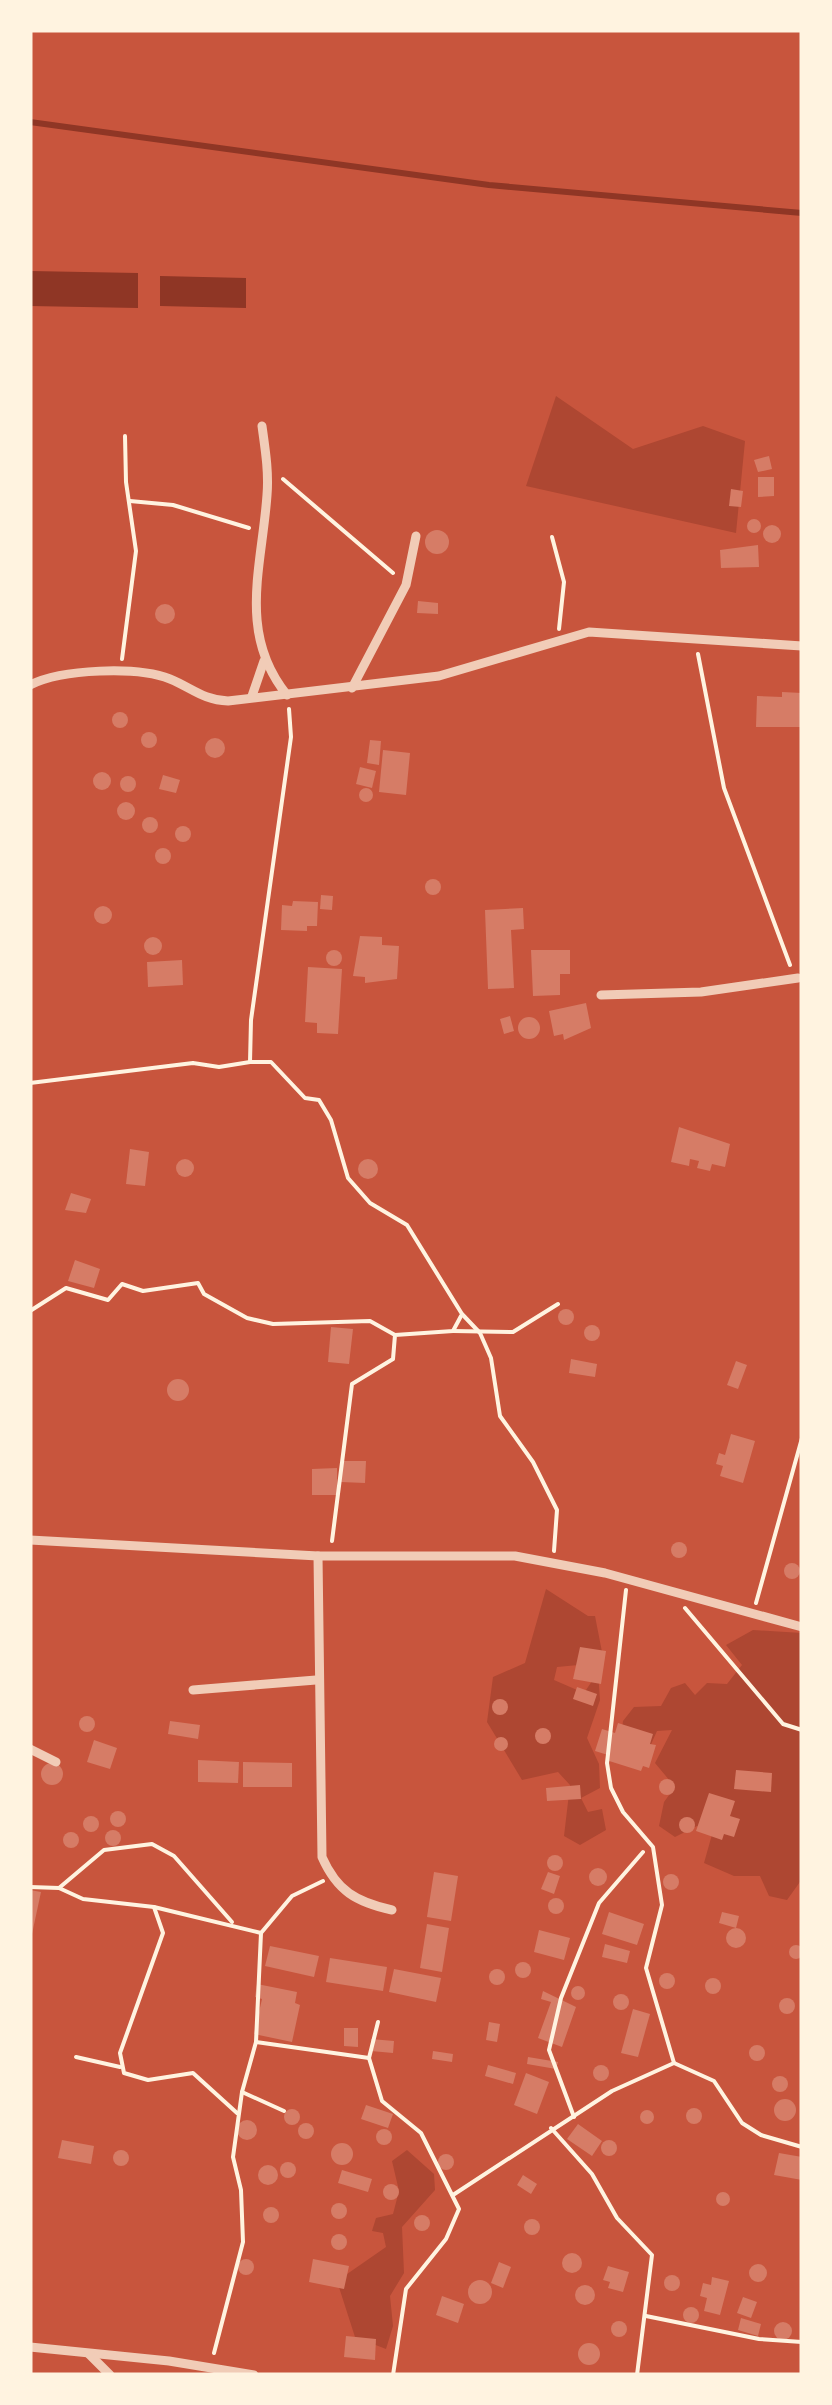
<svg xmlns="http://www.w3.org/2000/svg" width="832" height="2405" font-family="'Archivo Narrow',sans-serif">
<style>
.green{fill:#ae4732}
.water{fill:#8f3625}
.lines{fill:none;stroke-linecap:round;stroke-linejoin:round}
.stream{stroke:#8f3625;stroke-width:6}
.building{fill:#d67c66}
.path{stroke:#fff3e0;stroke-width:4}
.minor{stroke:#f1ccb7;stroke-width:9}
</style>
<rect width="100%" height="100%" fill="#c8553d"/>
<g class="green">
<path d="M556,396L633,449L703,426L745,441L736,533L526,486Z"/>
<path d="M546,1589L588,1616H595L602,1652L589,1664L557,1667L554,1680L584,1693L598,1672L600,1700L587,1738L599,1764L600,1788L581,1798L588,1812L602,1809L606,1830L580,1845L564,1836L570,1785L558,1772L522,1780L487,1722L493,1677L525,1663Z"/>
<path d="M753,1630L802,1633V1879L787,1900L769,1896L760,1876H734L704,1863L713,1831L697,1826L675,1837L659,1826L664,1802L675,1787L655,1763L672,1730L657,1731L648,1751L620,1744L623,1721L634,1707L661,1706L671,1688L685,1683L695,1695L707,1683L727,1684L742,1665L726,1645Z"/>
<path d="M407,2150L434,2174L435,2190L402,2227L404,2273L390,2296L393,2326L386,2349L355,2337L337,2281L386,2247L383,2233L372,2231L376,2218L393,2214L399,2191L392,2161Z"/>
</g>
<g class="water">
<path d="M30,271L138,273V308L30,306Z"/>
<path d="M160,276L246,278V308L160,306Z"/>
</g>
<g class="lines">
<path class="stream" d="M30,122L489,185L802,213"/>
</g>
<g class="building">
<path d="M769,456L772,469L758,472L754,460Z"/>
<path d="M758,477H774V496L758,497Z"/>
<path d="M731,489L743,491L741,507L729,506Z"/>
<circle cx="754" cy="526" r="7"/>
<circle cx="772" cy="534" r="9"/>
<circle cx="437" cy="542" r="12"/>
<path d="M758,545L759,567L721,568L720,550Z"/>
<path d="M418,601L438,603V614L417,613Z"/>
<circle cx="165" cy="614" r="10"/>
<path d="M782,692L802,693V727H756L757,696L782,697Z"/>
<circle cx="120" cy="720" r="8"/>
<circle cx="149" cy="740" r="8"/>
<circle cx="215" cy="748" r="10"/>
<path d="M370,740L381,741L379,765L367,763Z"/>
<path d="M383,750L410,753L406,795L379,792Z"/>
<path d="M360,767L376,771L372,788L356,784Z"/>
<circle cx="102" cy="781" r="9"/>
<path d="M163,775L180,780L176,793L159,789Z"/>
<circle cx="128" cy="784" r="8"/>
<circle cx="366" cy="795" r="7"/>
<circle cx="126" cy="811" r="9"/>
<circle cx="150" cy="825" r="8"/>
<circle cx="183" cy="834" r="8"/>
<circle cx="163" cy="856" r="8"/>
<circle cx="433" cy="887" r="8"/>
<path d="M321,895L333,896L332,910L320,909Z"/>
<path d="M293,901L318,902L317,926H307V931L281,930L282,905L292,906Z"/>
<circle cx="103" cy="915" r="9"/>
<path d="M523,908L524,929L511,930L514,988L488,989L485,910Z"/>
<path d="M360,936L382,937V945L399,946L397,979L365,983V977L353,976Z"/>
<circle cx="153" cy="946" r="9"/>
<circle cx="334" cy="958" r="8"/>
<path d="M531,950H570V974H560V995L533,996Z"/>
<path d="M182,960L183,985L148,987L147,962Z"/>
<path d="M308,967L342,969L338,1034L317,1033V1023L305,1022Z"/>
<path d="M586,1003L591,1028L564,1040L563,1034L554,1036L549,1011Z"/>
<path d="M510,1016L514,1031L504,1034L500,1019Z"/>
<circle cx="529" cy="1028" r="11"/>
<path d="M679,1127L730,1144L725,1167L712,1164L710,1171L697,1168L699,1161L690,1159L689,1166L671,1162Z"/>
<path d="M130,1149L149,1152L145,1186L126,1184Z"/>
<circle cx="368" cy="1169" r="10"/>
<circle cx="185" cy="1168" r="9"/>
<path d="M71,1193L91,1199L86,1213L65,1210Z"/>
<path d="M75,1260L100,1269L94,1288L68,1281Z"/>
<circle cx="566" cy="1317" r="8"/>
<circle cx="592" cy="1333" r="8"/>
<path d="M331,1327L353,1329L349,1364L328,1362Z"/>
<path d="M571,1359L597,1364L595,1377L569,1373Z"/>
<path d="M736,1361L747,1365L738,1389L727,1385Z"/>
<circle cx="178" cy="1390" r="11"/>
<path d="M731,1434L755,1441L743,1483L720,1476L723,1466L716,1464L719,1453L725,1455Z"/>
<path d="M341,1461H366L365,1483L341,1482Z"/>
<path d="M337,1468V1495H312V1469Z"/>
<circle cx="679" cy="1550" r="8"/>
<circle cx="792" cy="1571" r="8"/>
<path d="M580,1647L606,1651L601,1684L573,1679Z"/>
<path d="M577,1687L597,1694L593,1706L573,1699Z"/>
<circle cx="500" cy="1707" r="8"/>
<circle cx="87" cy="1724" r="8"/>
<path d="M170,1721L200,1725L198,1739L168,1734Z"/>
<path d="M618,1723L653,1734L650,1744L656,1745L649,1768L643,1766L641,1771L606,1760L608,1755L595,1751L602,1729L615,1733Z"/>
<circle cx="543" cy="1736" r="8"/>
<circle cx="501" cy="1744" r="7"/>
<path d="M94,1740L117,1748L110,1769L87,1762Z"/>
<path d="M198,1760L239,1762L238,1783L198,1782Z"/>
<path d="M243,1762L292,1763V1787H243Z"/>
<circle cx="52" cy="1774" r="11"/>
<path d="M736,1770L772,1773L771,1792L734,1789Z"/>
<circle cx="667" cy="1787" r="8"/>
<path d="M580,1785L581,1799L547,1801L546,1788Z"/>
<path d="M709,1793L735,1801L730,1816L740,1819L734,1837L724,1834L722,1840L696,1831Z"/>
<circle cx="118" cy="1819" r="8"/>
<circle cx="91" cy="1824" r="8"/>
<circle cx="687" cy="1825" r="8"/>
<circle cx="113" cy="1838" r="8"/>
<circle cx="71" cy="1840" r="8"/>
<circle cx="555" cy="1863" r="8"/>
<circle cx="598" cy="1877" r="9"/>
<path d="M434,1872L458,1876L451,1921L427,1917Z"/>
<path d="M548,1872L560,1876L554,1894L541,1889Z"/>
<circle cx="671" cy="1882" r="8"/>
<path d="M30,1890L41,1892L32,1934H30Z"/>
<circle cx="556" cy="1906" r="8"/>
<path d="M609,1912L644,1924L637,1945L602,1934Z"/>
<path d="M722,1912L739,1916L736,1928L719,1923Z"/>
<path d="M427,1924L449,1928L442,1972L420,1968Z"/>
<circle cx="736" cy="1938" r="10"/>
<path d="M539,1930L570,1938L564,1960L534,1952Z"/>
<path d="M605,1944L630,1951L627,1963L602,1957Z"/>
<circle cx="796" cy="1952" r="7"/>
<path d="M270,1946L319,1956L314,1977L265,1966Z"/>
<path d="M330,1958L387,1967L383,1991L326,1982Z"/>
<circle cx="523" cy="1970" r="8"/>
<circle cx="497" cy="1977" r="8"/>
<path d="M394,1969L441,1978L436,2002L389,1992Z"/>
<circle cx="667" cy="1981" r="8"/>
<circle cx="713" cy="1986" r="8"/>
<path d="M257,1984L297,1992L295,2003L300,2005L292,2042L254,2034L262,1999L255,1997Z"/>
<circle cx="578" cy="1993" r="7"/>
<path d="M543,1991L576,2007L562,2047L538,2038L551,2002L541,1999Z"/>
<circle cx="621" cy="2002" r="8"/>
<circle cx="787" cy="2006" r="8"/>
<path d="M633,2009L650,2014L638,2057L621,2053Z"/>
<path d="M489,2022L500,2024L497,2042L486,2040Z"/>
<path d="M344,2028H358V2047L344,2046Z"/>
<path d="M371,2039L394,2041L393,2053L371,2051Z"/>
<circle cx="757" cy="2053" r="8"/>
<path d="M433,2051L453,2054L452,2062L432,2059Z"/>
<path d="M528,2057L558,2062L556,2069L527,2064Z"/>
<path d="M488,2065L516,2073L513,2084L485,2076Z"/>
<circle cx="601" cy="2073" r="8"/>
<path d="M526,2073L549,2082L537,2114L514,2105Z"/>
<circle cx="780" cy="2084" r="8"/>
<circle cx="785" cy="2110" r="11"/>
<path d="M366,2105L393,2114L388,2128L361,2119Z"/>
<circle cx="694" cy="2116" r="8"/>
<circle cx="292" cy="2117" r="8"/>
<circle cx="647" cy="2117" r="7"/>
<circle cx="247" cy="2130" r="10"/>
<circle cx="306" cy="2131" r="8"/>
<path d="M578,2124L602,2141L592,2156L567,2139Z"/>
<circle cx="384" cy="2137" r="8"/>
<path d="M62,2140L94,2146L91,2164L58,2158Z"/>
<circle cx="609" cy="2148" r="8"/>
<circle cx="342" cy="2154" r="11"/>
<circle cx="121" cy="2158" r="8"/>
<path d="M779,2153L802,2157V2180L774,2175Z"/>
<circle cx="446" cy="2162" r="8"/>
<circle cx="288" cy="2170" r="8"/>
<circle cx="268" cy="2175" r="10"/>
<path d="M342,2170L372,2179L368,2192L338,2183Z"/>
<path d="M523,2175L537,2184L531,2194L517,2185Z"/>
<circle cx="391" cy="2192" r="8"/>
<circle cx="723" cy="2199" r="7"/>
<circle cx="339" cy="2211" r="8"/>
<circle cx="271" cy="2215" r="8"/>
<circle cx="422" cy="2223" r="8"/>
<circle cx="532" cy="2227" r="8"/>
<circle cx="339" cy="2242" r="8"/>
<circle cx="572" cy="2263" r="10"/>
<path d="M313,2259L349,2266L344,2289L309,2282Z"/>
<circle cx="246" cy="2267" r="8"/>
<path d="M499,2262L511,2267L503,2288L491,2283Z"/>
<circle cx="758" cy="2273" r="9"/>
<path d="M608,2266L629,2272L623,2292L608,2288L610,2282L603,2280Z"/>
<circle cx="672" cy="2283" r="8"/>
<path d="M712,2277L729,2281L720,2315L704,2311L707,2298L700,2296L703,2283L711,2285Z"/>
<circle cx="480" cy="2292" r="12"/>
<circle cx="585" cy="2295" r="10"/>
<path d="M442,2296L464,2304L458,2323L436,2315Z"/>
<path d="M743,2297L757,2302L751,2318L737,2313Z"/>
<circle cx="691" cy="2315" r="8"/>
<path d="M741,2318L761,2324L758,2336L738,2330Z"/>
<circle cx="619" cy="2329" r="8"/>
<circle cx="783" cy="2331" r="9"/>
<path d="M346,2336L376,2339L375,2360L344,2357Z"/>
<circle cx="589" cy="2354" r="11"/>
</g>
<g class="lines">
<g class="path">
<path d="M283,479L393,573"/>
<path d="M130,501L173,505L249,528"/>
<path d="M552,537L564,582L559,629"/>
<path d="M698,654L724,788L790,965"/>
<path d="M122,659L136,551L126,482L125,436"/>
<path d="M289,709L291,737L251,1020L250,1062H271L305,1098L319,1100L331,1120L348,1178L370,1203L407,1225L462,1314L480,1333L491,1358L500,1416L533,1462L557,1510L554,1551"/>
<path d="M30,1083L193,1063L219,1067L250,1062"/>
<path d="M30,1311L66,1288L108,1300L122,1284L143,1291L198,1283L204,1294L247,1318L273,1324L370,1321L395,1335"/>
<path d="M453,1331L513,1332L558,1304"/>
<path d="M332,1541L352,1384L393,1359L395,1335L453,1331L461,1316"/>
<path d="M756,1603L802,1438"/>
<path d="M685,1608L783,1724L802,1730"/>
<path d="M30,1887L59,1888L83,1899L154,1907L261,1933"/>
<path d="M59,1888L104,1850L152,1844L174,1856L232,1922"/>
<path d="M154,1907L163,1933L120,2053L124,2073L148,2080L193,2073L237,2113"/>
<path d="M378,2022L369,2058L382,2101L421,2133L459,2209L446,2239L406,2289L393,2375"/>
<path d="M256,2042L369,2058"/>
<path d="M76,2057L120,2067"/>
<path d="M674,2063L714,2081L742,2123L761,2135L802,2147"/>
<path d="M242,2092L284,2111"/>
<path d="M574,2117L549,2050L561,1998L599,1903L643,1852"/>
<path d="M551,2128L592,2174L617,2218L652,2255L637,2375"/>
<path d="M453,2195L612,2091L674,2063L646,1968L662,1905L653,1847L623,1812L611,1788L607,1763L626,1590"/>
<path d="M646,2316L759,2339L802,2342"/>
<path d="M214,2353L243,2242L241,2190L233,2157L242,2092L256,2042L261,1933L292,1896L323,1881"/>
</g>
<g class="minor">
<path d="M262,426C265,448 269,472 267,495C262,567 237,633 287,695"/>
<path d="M30,685C62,669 137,666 170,679C192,688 203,700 228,701L439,676L589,632L802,646"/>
<path d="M352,688L406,585L416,536"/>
<path d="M252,696L264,661"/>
<path d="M601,995L701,992L798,978"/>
<path d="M30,1540L318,1556H515L605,1573L802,1627"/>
<path d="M318,1556L322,1857C337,1891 356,1902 392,1910"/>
<path d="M193,1690L316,1680"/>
<path d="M30,1749L56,1762"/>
<path d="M30,2347L169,2361L254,2375"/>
<path d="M89,2354L110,2375"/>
</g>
</g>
<rect width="832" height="2405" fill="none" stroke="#fff3e0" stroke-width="65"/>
</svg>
